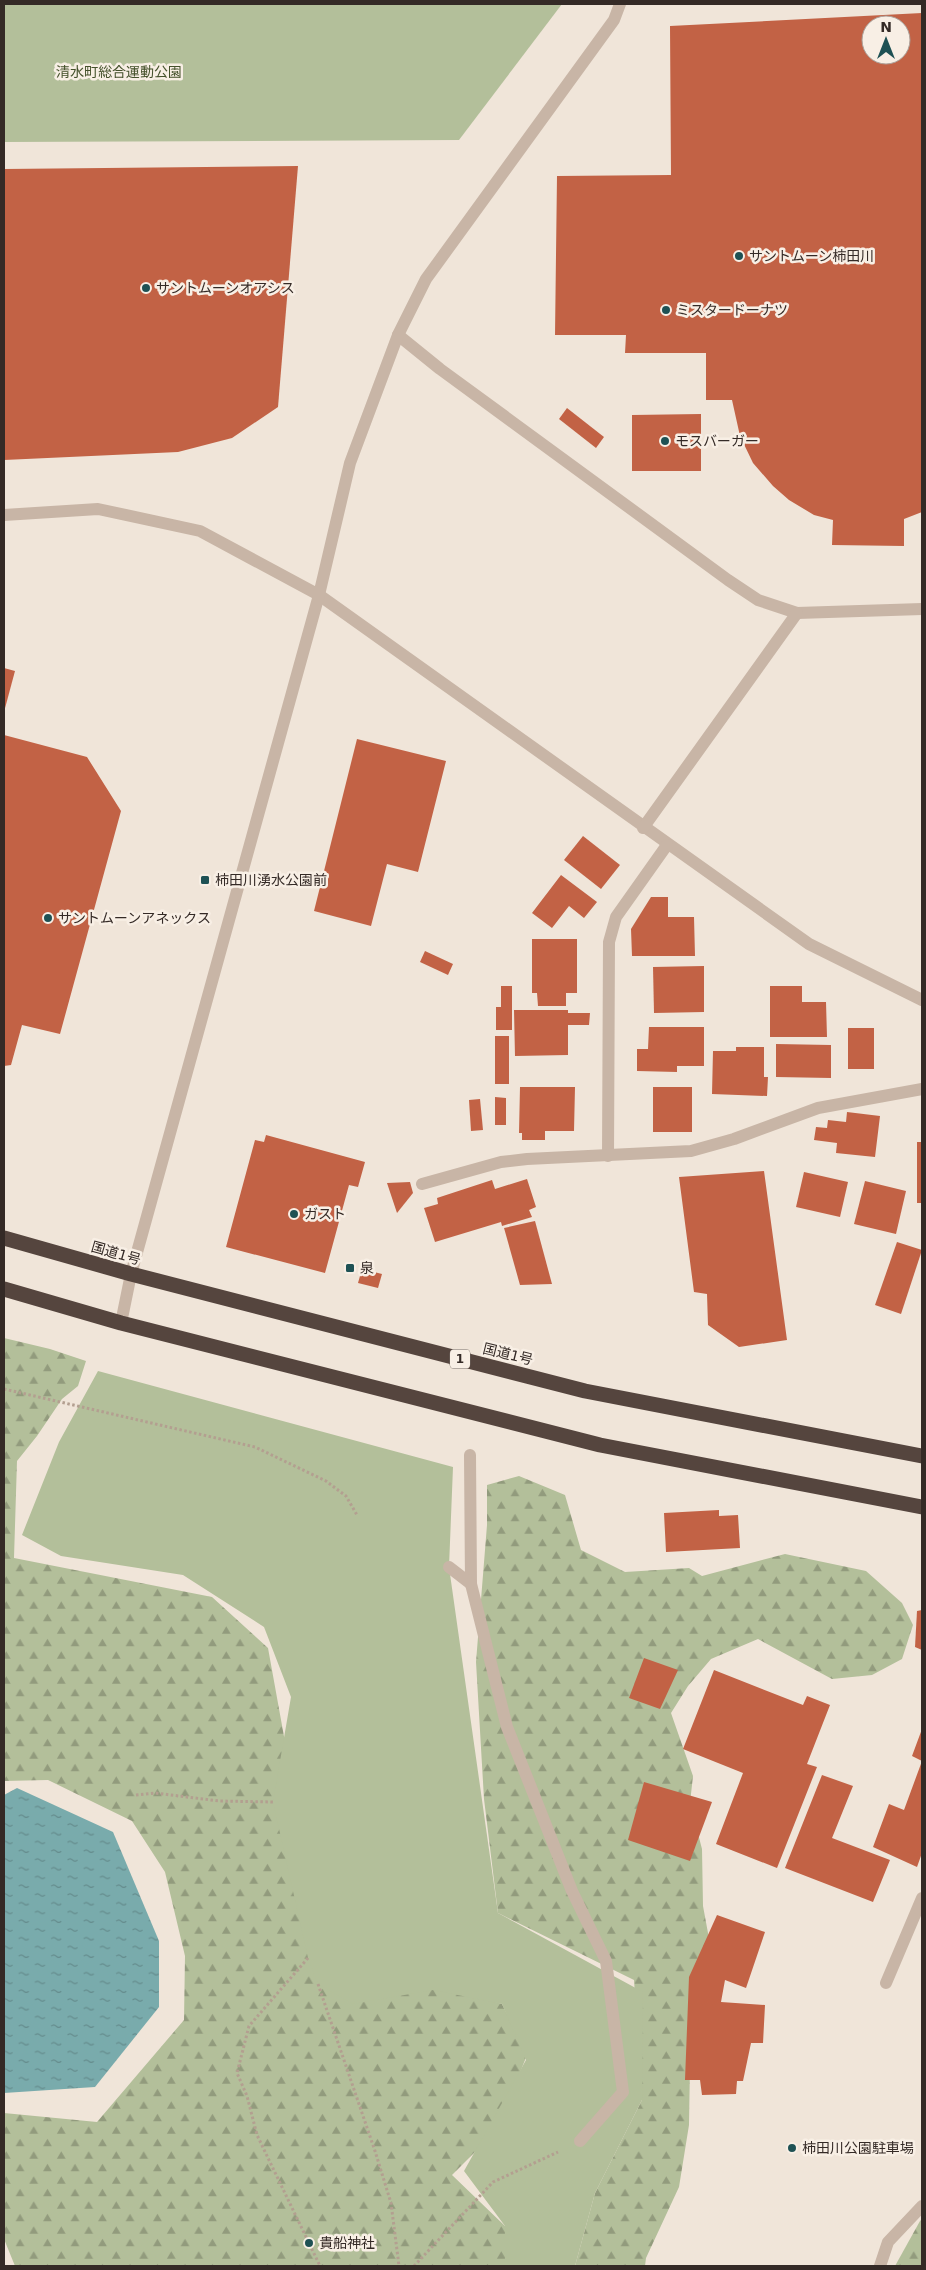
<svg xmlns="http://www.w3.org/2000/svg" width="926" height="2270" font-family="'DejaVu Sans','Noto Sans JP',sans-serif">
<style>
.forest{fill:url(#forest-firs)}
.park{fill:#b3bf9a}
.water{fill:url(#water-ripples)}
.building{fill:#c26245;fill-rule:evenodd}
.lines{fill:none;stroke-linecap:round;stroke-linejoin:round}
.path{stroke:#b39f90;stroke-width:3;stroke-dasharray:2.5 2.5;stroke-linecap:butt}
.minor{stroke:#c8b5a6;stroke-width:12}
.highway{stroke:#55453e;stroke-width:15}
.poi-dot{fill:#1e5154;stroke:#f8efe5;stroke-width:2}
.labels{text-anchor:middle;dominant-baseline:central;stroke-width:5;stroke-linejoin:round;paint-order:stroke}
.shield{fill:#f8efe5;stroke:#6f655f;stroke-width:1}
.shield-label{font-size:12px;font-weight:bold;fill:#342a26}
.park-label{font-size:14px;fill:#44512b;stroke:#f8efe5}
.poi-label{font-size:14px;fill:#342a26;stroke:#f8efe5;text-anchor:start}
.street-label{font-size:14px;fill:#342a26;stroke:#f8efe5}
</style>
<defs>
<pattern id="forest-firs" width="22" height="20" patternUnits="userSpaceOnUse" patternTransform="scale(1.25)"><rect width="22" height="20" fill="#b3bf9a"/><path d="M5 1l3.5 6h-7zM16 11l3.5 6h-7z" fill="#929b7d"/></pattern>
<pattern id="water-ripples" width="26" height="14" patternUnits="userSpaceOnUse" patternTransform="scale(1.25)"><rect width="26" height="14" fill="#79abac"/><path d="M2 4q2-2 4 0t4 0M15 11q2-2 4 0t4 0" fill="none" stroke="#648b8c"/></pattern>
</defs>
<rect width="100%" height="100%" fill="#f0e5d9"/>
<g class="forest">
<path d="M4,1338L50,1349L86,1361L78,1386L62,1399L37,1436L17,1461L14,1558L212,1597L268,1648L287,1753L437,1983L502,2004L527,2055L497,2130L452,2175L505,2226V2266H15L4,2239V2113L97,2122L184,2020L185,1956L165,1872L132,1821L48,1780L4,1781Z"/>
<path d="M519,1476L565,1495L581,1550L625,1572L689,1568L702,1576L785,1554L866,1571L902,1603L913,1625L902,1659L872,1675L832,1679L758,1639L711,1659L688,1686L671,1713L693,1776L690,1803L702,1849L703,1906L713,1960L690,2064L689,2125L679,2187L646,2258L645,2266H575L595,2193L642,2100L634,1980L498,1913L484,1799L476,1662L487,1525V1485Z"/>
<path d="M922,2219V2266H895L920,2221Z"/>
</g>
<g class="park">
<path d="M4,4H562L459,140L4,142Z"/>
<path d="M98,1371L453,1467L449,1567L498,1913L643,1992L642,2100L595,2193L575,2266H505V2226L464,2171L526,2060L502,2004L433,1990L353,2004L318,1984L308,1958L273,1802L291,1697L264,1627L183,1575L61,1556L22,1535L59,1442Z"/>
</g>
<path class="water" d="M17,1788L113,1832L159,1941V2007L95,2087L4,2093V1795Z"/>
<g class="building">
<path d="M922,13V512L904,519V546L832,545L833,520L814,515L789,500L773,486L753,463L740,436L732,400H706V353H625L626,335H555L557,176L671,175L670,26ZM871,25H901V55H871Z"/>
<path d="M298,166L278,407L232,438L178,452L4,460V169Z"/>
<path d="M567,408L604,437L596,448L559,419Z"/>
<path d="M701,414V471H632V415Z"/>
<path d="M4,668L15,671L4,712Z"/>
<path d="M4,735L87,757L121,811L60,1034L22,1025L11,1065L4,1066Z"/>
<path d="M357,739L446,761L418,872L387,864L371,926L314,911Z"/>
<path d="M583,836L620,865L601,889L564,860Z"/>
<path d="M561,875L597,902L584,918L569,906L552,928L532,913Z"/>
<path d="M651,897H668V917H694L695,956H632L631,929Z"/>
<path d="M532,939H577V993H566V1006H538L537,993H532Z"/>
<path d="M425,951L453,964L448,975L420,962Z"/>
<path d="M704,966V1012L654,1013L653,967Z"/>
<path d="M501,986H512V1030H496V1007H501Z"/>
<path d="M770,986H802V1002H826L827,1037H770Z"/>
<path d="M514,1010H568V1013H590L589,1025H568V1055L515,1056Z"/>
<path d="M649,1027H704V1066H677V1072L637,1071V1049H648Z"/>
<rect x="848" y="1028" width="26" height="41"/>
<rect x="495" y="1036" width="14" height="48"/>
<path d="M776,1044L831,1045V1078L776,1077Z"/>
<path d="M736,1047H764V1077H768L767,1096L712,1094L713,1051H736Z"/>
<path d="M520,1087H575L574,1131H545V1140H522V1133H519Z"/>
<rect x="653" y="1087" width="39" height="45"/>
<path d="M495,1097L506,1098V1125H495Z"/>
<path d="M480,1099L483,1130L471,1131L469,1100Z"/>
<path d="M847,1112L880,1116L875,1157L836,1153L837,1143L814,1140L816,1127L827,1128L828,1120L846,1122Z"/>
<path d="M266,1135L365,1162L358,1187L349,1185L325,1273L226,1247L255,1140L264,1142Z"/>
<rect x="917" y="1142" width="5" height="61"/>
<path d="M764,1171L787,1340L739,1347L708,1325L707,1294L694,1292L679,1177Z"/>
<path d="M804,1172L848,1182L840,1217L796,1207Z"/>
<path d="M527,1179L536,1207L529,1210L532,1217L502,1226L501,1222L435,1242L424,1208L438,1204L437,1198L492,1180L495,1189Z"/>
<path d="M865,1181L906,1191L896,1234L854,1224Z"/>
<path d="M410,1182L413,1193L397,1213L387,1183Z"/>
<path d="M535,1221L552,1284L520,1285L504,1228Z"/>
<path d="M897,1242L922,1250L901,1314L875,1305Z"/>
<path d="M362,1269L382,1274L378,1288L358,1283Z"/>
<path d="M719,1510V1516L738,1515L740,1548L666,1552L664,1513Z"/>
<path d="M922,1610V1650L915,1647L917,1611Z"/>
<path d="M644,1658L678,1670L660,1709L629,1698Z"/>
<path d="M714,1670L803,1705L807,1696L830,1705L807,1764L817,1767L777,1868L716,1844L743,1773L683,1749Z"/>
<path d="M922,1729V1853L917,1867L873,1847L889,1804L904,1810L922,1761L912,1756Z"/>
<path d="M822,1775L853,1786L832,1838L890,1860L873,1902L785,1868Z"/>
<path d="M644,1782L712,1802L690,1861L628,1840Z"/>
<path d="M717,1915L765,1932L746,1988L725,1980L721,2002L765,2005L763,2043H751L743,2081H737L736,2094L702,2095L700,2080H685L689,1977Z"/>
</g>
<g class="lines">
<g class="path">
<path d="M4,1389L255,1447L326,1481L346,1496L357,1515"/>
<path d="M136,1795L155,1793L219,1801L273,1802"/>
<path d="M308,1958L249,2026L237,2073L247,2096L257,2135L320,2266"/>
<path d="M318,1984L375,2151L391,2203L399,2266"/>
<path d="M414,2266L493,2182L558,2152"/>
</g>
<g class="minor">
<path d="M398,335L440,369L728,580L758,600L797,613L922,609"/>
<path d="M4,515L98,509L200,531L319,595L809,944L922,1000"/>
<path d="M643,828L797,613"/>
<path d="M608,1156L609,942L616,917L667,845"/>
<path d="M422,1184L501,1162L527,1159L691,1151L734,1139L818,1108L922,1089"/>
<path d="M121,1323L131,1274L319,595L350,463L398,335L426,279L614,20L620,4"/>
<path d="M470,1455L471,1584L507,1727L572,1891L606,1961L623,2092L580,2141"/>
<path d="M449,1567L471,1584"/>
<path d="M886,1983L922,1898"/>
<path d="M880,2266L888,2242L922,2206"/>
</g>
<g class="highway">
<path d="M4,1238L131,1274L585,1391L922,1456"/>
<path d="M4,1289L121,1323L600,1445L922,1507"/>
</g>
</g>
<g class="poi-dot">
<circle cx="739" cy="256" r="5"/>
<circle cx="146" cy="288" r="5"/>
<circle cx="666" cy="310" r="5"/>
<circle cx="665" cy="441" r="5"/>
<rect x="200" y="875" width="10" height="10" rx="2.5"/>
<circle cx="48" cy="918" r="5"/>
<circle cx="294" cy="1214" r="5"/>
<rect x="345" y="1263" width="10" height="10" rx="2.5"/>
<circle cx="792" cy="2148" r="5"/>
<circle cx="309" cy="2243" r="5"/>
</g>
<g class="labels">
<rect class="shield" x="450" y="1349.5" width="20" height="19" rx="4"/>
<g class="shield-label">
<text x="460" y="1359">1</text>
</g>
<g class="park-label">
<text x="119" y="72">清水町総合運動公園</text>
</g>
<g class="poi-label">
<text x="749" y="256">サントムーン柿田川</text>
<text x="156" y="288">サントムーンオアシス</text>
<text x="676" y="310">ミスタードーナツ</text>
<text x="675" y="441">モスバーガー</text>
<text x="215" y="880">柿田川湧水公園前</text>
<text x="58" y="918">サントムーンアネックス</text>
<text x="304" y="1214">ガスト</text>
<text x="360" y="1268">泉</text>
<text x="802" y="2148">柿田川公園駐車場</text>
<text x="319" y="2243">貴船神社</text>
</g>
<g class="street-label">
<text transform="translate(116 1253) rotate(16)">国道1号</text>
<text transform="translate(508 1354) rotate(14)">国道1号</text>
</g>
</g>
<rect width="926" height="2270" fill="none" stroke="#342a26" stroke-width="10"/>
<g transform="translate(886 40)"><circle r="24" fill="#f8efe5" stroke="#aaa099"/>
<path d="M0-4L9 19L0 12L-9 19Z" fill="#1e5154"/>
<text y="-8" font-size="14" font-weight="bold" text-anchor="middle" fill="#342a26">N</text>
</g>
</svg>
